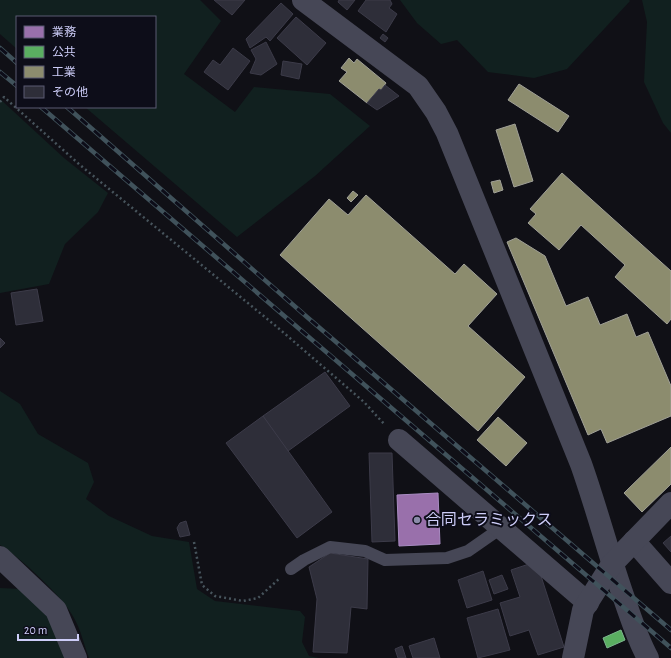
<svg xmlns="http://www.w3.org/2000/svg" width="671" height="658" font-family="'Alegreya Sans','Noto Sans JP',sans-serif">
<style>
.green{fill:#11201f}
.offices{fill:#9970ab;stroke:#a98cc2}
.public{fill:#5aae61;stroke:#7cb78e}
.industry{fill:#8c8c6e;stroke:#a0a097}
.building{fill:#2e2e39;stroke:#3c3b49}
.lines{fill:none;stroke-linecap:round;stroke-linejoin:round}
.path{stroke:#47545c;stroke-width:2.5;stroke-dasharray:2 3;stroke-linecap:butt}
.service{stroke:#464756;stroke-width:12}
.minor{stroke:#464756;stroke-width:22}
.rail-casing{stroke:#40525b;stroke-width:4.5}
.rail{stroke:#0d0d19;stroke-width:3;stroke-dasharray:9;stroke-linecap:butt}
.poi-dot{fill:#8b8ba9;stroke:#0d0d19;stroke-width:1.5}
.labels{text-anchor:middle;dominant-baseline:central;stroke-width:4;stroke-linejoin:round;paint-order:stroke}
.poi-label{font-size:16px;fill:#cdcdf8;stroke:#0d0d19;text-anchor:start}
</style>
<rect width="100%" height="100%" fill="#101016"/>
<g class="green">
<path d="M0,0H200L221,21L184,74L235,112L254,87L330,94L370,126L315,176L237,237L85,107H155V17H17V49L0,34Z"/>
<path d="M400,0H629L630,1L567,69L534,78L488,72L457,40L441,44L417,23Z"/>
<path d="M642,0H671V133L663,123L644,82L647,22Z"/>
<path d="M0,99L64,158L108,193L98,212L65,244L49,284L0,293Z"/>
<path d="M0,391L20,404L38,434L88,463L94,482L86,499L109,516L152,536L189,542L197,589L215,601L300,611L305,617L302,642L309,656L319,658H89C84,645 81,630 74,618C64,598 20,557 0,545Z"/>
<path d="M0,588L21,589L50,611L70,658H0Z"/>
</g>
<path class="offices" d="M438,493L440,544L399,546L397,495Z"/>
<path class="public" d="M621,630L625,640L607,648L603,638Z"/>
<g class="industry">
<path d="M349,58L354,63L357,59L386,83L381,90L379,89L367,103L339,81L347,72L341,68Z"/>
<path d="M519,84L569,116L558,132L508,100Z"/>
<path d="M515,124L533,181L514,187L496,130Z"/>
<path d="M562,173L671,271V319L667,324L615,277L625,265L581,225L559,250L528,223L536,214L530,209Z"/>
<path d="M500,180L503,190L494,193L491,182Z"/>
<path d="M353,191L358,195L351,202L347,198Z"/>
<path d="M366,195L455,274L464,264L497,294L468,326L525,377L478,431L280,255L329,199L348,215Z"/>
<path d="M516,238L545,256L566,306L588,297L600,325L627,314L636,337L648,332L671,386V416L607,443L601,429L588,435L507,242Z"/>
<path d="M498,417L527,443L506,466L477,440Z"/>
<path d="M671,447V484L642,512L624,493Z"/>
</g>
<g class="building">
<path d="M214,0H245L232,15Z"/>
<path d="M339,0H355L347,10L338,2Z"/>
<path d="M366,0H390L392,4L389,8L397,14L386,32L358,11Z"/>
<path d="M281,3L293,14L270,41L266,37L250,48L246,39Z"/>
<path d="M296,17L326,43L307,65L277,38Z"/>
<path d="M383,34L388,38L385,42L380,38Z"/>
<path d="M266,42L277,64L261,75L250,73L256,59L251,50Z"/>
<path d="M233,48L250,61L228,90L204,72L213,60L220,65Z"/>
<path d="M283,61L302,64L299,79L281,75Z"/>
<path d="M385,85L399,96L377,110L367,103L379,89L381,90Z"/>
<path d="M37,289L43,321L16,325L11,293Z"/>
<path d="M0,338L5,343L0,348Z"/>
<path d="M325,372L350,406L288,451L263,416Z"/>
<path d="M263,416L332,512L297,538L226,443Z"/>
<path d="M369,453H392L395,541L372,542Z"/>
<path d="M186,521L190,535L180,537L177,528L180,523Z"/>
<path d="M671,536V552L663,543Z"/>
<path d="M330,553L368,559L367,609L351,607L347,653L313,652L317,599L309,567Z"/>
<path d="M529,564L541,576L564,647L538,655L529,630L510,636L500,603L520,597L511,570Z"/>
<path d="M483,571L492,600L467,608L458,580Z"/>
<path d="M502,575L508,589L494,594L489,580Z"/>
<path d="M498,609L510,650L478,658L467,618Z"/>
<path d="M434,638L440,658H413L409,646Z"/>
<path d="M402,646L406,658H398L395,649Z"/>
</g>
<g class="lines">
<g class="path">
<path d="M0,102L4,97L80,165L277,327L364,402L385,425"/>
<path d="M194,542L202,585L215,596L243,601L258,598L280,578"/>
</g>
<path class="service" d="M291,569L304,560L330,547L365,551L385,560L447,558L468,551L501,528"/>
<g class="minor">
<path d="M303,0L418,86L436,112L447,133L581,464C597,509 609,556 625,601C632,621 638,640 648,658"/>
<path d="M399,440L588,603"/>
<path d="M634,541L671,583"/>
<path d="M0,557L56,610L76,658"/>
<path d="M573,658L583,610L612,564L671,503"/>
</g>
<g class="rail-casing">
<g id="rail">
<path d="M0,48L17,63"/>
<path d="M0,72L17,86"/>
<path d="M41,107L671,648"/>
<path d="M67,107L307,317L671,630"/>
</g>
</g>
<use href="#rail" class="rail"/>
</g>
<circle class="poi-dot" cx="417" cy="520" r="4"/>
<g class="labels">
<g class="poi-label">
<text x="425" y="520">合同セラミックス</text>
</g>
</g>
<rect x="16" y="16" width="140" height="92" fill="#0d0d19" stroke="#5a5a72"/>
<rect x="24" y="26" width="20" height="12" fill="#9970ab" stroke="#5a5a72"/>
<text x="52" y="36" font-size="12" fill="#cdcdf8">業務</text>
<rect x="24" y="46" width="20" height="12" fill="#5aae61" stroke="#5a5a72"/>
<text x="52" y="56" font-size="12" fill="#cdcdf8">公共</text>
<rect x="24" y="66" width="20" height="12" fill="#8c8c6e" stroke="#5a5a72"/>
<text x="52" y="76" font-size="12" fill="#cdcdf8">工業</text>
<rect x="24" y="86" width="20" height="12" fill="#2e2e39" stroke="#5a5a72"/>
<text x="52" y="96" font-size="12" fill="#cdcdf8">その他</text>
<path d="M18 634v6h60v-6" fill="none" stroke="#cdcdf8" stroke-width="2"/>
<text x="24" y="634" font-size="12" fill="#cdcdf8" stroke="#0d0d19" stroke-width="3" paint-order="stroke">20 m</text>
</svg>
